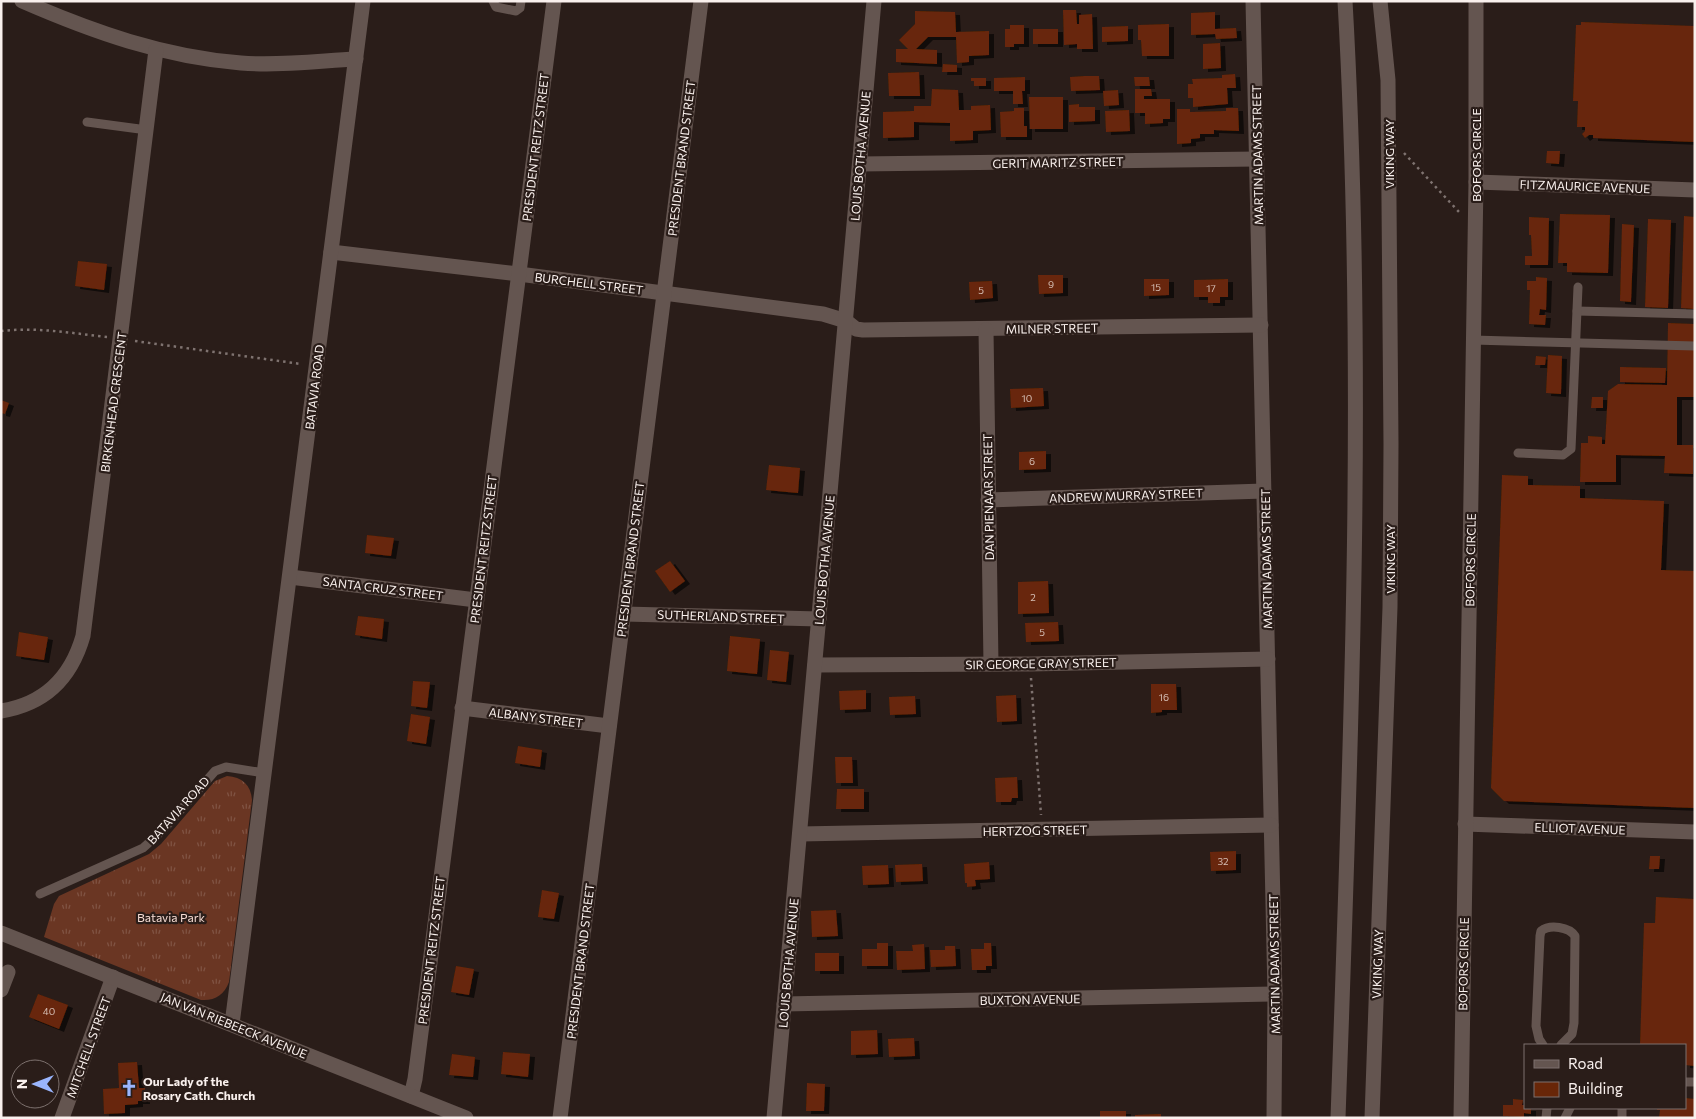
<svg xmlns="http://www.w3.org/2000/svg" width="1696" height="1119" font-family="Commissioner,sans-serif">
<style>
.grass{fill:url(#grass-tufts)}
.building{fill:#682608;filter:url(#shadow)}
.lines{fill:none;stroke-linecap:round;stroke-linejoin:round}
.path{stroke:#7f7370;stroke-width:2.5;stroke-dasharray:2.5 4;stroke-linecap:butt}
.lane{stroke:#645550;stroke-width:9}
.street{stroke:#645550;stroke-width:15}
.secondary{stroke:#645550;stroke-width:15}
.labels{text-anchor:middle;dominant-baseline:central;stroke-width:4.5;stroke-linejoin:round;paint-order:stroke}
.number-label{font-size:10px;fill:#d5beb4}
.street-label{font-size:12px;fill:#f9f0ed;stroke:#2a1d19}
.park-label{font-size:12px;fill:#f6dcd3;stroke:#2a1d19}
.poi-label{font-size:12px;font-weight:bold;fill:#f9f0ed;stroke:#2a1d19;text-anchor:start}
</style>
<defs>
<pattern id="grass-tufts" width="24" height="20" patternUnits="userSpaceOnUse" patternTransform="scale(1.25)"><rect width="24" height="20" fill="#6a3623"/><path d="M3 7l-1-3M5 7V3M7 7l1-3M15 17l-1-3M17 17v-4M19 17l1-3" fill="none" stroke="#805343"/></pattern>
<filter id="shadow"><feDropShadow dx="5" dy="3" stdDeviation="0" flood-color="#0009"/></filter>
</defs>
<rect width="100%" height="100%" fill="#2a1d19"/>
<path class="grass" d="M227,776C242,777 251,785 252,800L229,982C224,995 215,1001 201,1000L44,937L54,904L59,896L149,854L161,844L215,781Z"/>
<g class="building">
<path d="M1063,10H1076L1077,24H1079V15L1092,14L1093,49H1077V44L1064,45Z"/>
<path d="M915,11L955,12L956,32L989,31V55L969,56V62L957,63L956,37H928L916,49L937,50V64L896,62V49H908L899,40L915,24Z"/>
<path d="M1215,12V29L1236,28L1237,38L1216,39L1215,34L1191,35V13Z"/>
<path d="M1581,22L1695,26V142L1593,138V135H1589L1585,138L1582,134L1585,131V127H1577L1578,101H1573L1576,25H1581Z"/>
<path d="M1169,24V56H1142L1141,40H1138V25Z"/>
<path d="M1010,25H1024V44H1014V47H1005V29H1010Z"/>
<path d="M1128,26V41L1102,42V27Z"/>
<rect x="1033" y="29" width="25" height="15"/>
<path d="M1220,43L1221,68L1203,69V44Z"/>
<path d="M943,64L957,65V72H942Z"/>
<path d="M919,72L920,96H889L888,73Z"/>
<path d="M1235,74L1236,88H1227L1228,104L1193,107V98H1188V84H1193L1192,79L1222,78V75Z"/>
<path d="M1085,76H1099L1100,90L1071,91L1070,77Z"/>
<path d="M1025,77V91H1022L1023,104H1013V91H994V78Z"/>
<path d="M1134,77H1149L1150,86H1135Z"/>
<path d="M971,78H986V86H974V81H971Z"/>
<path d="M932,89L958,90L959,110H971V106L990,105L991,130L973,131V140L950,141V123L914,122V137L883,138V112L914,111V106H931Z"/>
<path d="M1135,89H1151L1152,96H1144V99H1170V119H1163V123L1145,124V113H1135Z"/>
<path d="M1118,90L1119,105L1104,106L1103,91Z"/>
<path d="M1029,97H1063V129H1030Z"/>
<path d="M1079,104V107H1095V121L1069,122V105Z"/>
<path d="M1014,108H1024V126H1027V137H1001L1000,112L1014,111Z"/>
<path d="M1226,108H1238L1239,131L1214,130V134H1200V138L1191,139V143L1177,144V109H1190V112L1226,111Z"/>
<path d="M1129,110L1130,131L1106,132L1105,111Z"/>
<path d="M1547,151H1560L1559,164L1546,163Z"/>
<path d="M1560,214L1610,215L1608,273L1567,272V263H1558Z"/>
<path d="M1684,216L1695,217L1694,309L1681,308Z"/>
<path d="M1529,217L1549,218L1548,265H1525V256H1532L1531,235H1529Z"/>
<path d="M1648,219L1671,220L1668,308L1645,307Z"/>
<path d="M1622,224L1634,225L1631,302L1620,301Z"/>
<path d="M78,261L107,264L104,290L75,286Z"/>
<path d="M1038,275H1063V293L1039,294Z"/>
<path d="M1536,277L1547,278L1546,310L1540,309L1539,315H1546L1545,325L1529,324L1530,290H1527V281H1536Z"/>
<path d="M1144,279H1169V295L1144,296Z"/>
<path d="M1228,279V297H1220V303H1208V297H1194V280Z"/>
<path d="M992,281L993,298L970,300L969,282Z"/>
<path d="M1668,323L1695,324V397H1677V445H1693V474L1664,473L1665,456L1616,455V482H1580L1581,443H1588V436L1602,437V444H1605L1608,391L1618,384L1667,385Z"/>
<path d="M1548,355L1562,356L1561,394L1546,393Z"/>
<path d="M1536,356L1546,357L1545,365H1535Z"/>
<path d="M1620,367L1666,368L1665,383L1620,382Z"/>
<path d="M1043,388L1044,406L1011,408L1010,389Z"/>
<path d="M1592,397H1603V408H1591Z"/>
<path d="M1,400L9,403L5,414L1,413Z"/>
<path d="M1046,451V469L1019,470V452Z"/>
<path d="M769,465L800,468L798,493L766,490Z"/>
<path d="M1502,475L1528,476V485L1580,486V498L1664,501L1661,570L1695,571V808L1504,801L1491,788Z"/>
<path d="M367,535L394,538L391,556L365,553Z"/>
<path d="M670,561L685,581L670,592L655,571Z"/>
<path d="M1048,581L1049,613L1018,614V582Z"/>
<path d="M358,616L384,619L382,639L355,635Z"/>
<path d="M1058,622L1059,641L1026,642L1025,623Z"/>
<path d="M19,632L48,637L44,660L16,656Z"/>
<path d="M730,636L760,639L757,674L727,671Z"/>
<path d="M770,650L789,652L786,682L767,680Z"/>
<path d="M413,681L430,682L427,708L411,706Z"/>
<path d="M1151,684H1176L1177,710H1162V712L1151,713Z"/>
<path d="M866,690V709L840,710L839,691Z"/>
<path d="M1016,695L1017,721L997,722L996,696Z"/>
<path d="M915,696L916,714L890,715L889,697Z"/>
<path d="M411,714L430,717L426,744L407,741Z"/>
<path d="M518,746L542,750L540,767L515,763Z"/>
<path d="M835,757H852L853,783H836Z"/>
<path d="M1017,777L1018,798H1012L1011,802H996L995,778Z"/>
<path d="M837,789H864V809H836Z"/>
<path d="M1236,851V870L1211,871L1210,852Z"/>
<path d="M1650,856H1660L1659,869H1649Z"/>
<path d="M989,862L990,879L975,880L976,886L967,887V883H965L964,864Z"/>
<path d="M922,864L923,881L896,882L895,865Z"/>
<path d="M888,865L889,884L863,885L862,866Z"/>
<path d="M542,890L559,893L554,919L538,917Z"/>
<path d="M1656,897L1695,899V1066L1685,1065V1045H1640L1644,923H1655Z"/>
<path d="M836,910L838,936L812,937L811,911Z"/>
<path d="M877,943H888V966H862V949H877Z"/>
<path d="M984,943H991L992,966H986V970H972L971,949H984Z"/>
<path d="M924,944L925,969L897,970L896,951H913L912,945Z"/>
<path d="M945,946H955L956,966L931,967L930,950H945Z"/>
<rect x="815" y="953" width="24" height="18"/>
<path d="M456,966L474,969L469,995L451,992Z"/>
<path d="M38,994L68,1005L59,1029L29,1017Z"/>
<path d="M877,1030L878,1054L851,1055V1031Z"/>
<path d="M914,1038L915,1056L889,1057L888,1039Z"/>
<path d="M503,1052L530,1054L528,1077L501,1074Z"/>
<path d="M452,1054L475,1057L473,1077L449,1075Z"/>
<path d="M137,1062L139,1088H145V1101H138V1104L125,1105V1113L104,1114L103,1089L119,1088L118,1063Z"/>
<path d="M807,1083L825,1084L824,1111H806Z"/>
<path d="M1685,1098L1695,1099V1118H1659L1660,1110H1657V1108H1685Z"/>
<path d="M1513,1099L1523,1100L1522,1105H1525V1108H1531V1114L1524,1113V1117L1503,1116V1105H1513Z"/>
<rect x="1100" y="1111" width="26" height="7"/>
<path d="M1161,1114V1118H1135V1115Z"/>
</g>
<g class="lines">
<g class="path">
<path d="M1404,153L1460,213"/>
<path d="M1,331C37,327 71,333 107,337"/>
<path d="M135,341L301,364"/>
<path d="M1031,678L1041,815"/>
</g>
<g class="lane">
<path d="M493,1L496,7L516,11L520,8L521,1"/>
<path d="M87,122L147,130"/>
<path d="M1577,311L1695,314"/>
<path d="M1473,340L1695,346"/>
<path d="M1518,453L1563,455L1571,449L1578,287"/>
<path d="M40,894L143,848L163,830L215,771L226,767L264,773"/>
<path d="M1543,1045L1539,1039L1536,1026L1540,936L1541,931C1550,924 1569,927 1575,936L1574,1023L1572,1034L1561,1045"/>
<path d="M1685,1082H1695"/>
<path d="M1546,1118L1547,1108"/>
<path d="M1565,1118L1570,1108"/>
<path d="M1622,1118V1108"/>
</g>
<g class="street">
<path d="M22,1C93,32 164,57 241,63C279,66 318,61 356,59"/>
<path d="M1253,1L1275,994L1274,1118"/>
<path d="M860,164L1257,159"/>
<path d="M1476,182L1695,190"/>
<path d="M331,252L519,274L823,314L846,321L856,329L863,330L1261,325"/>
<path d="M986,330L991,664"/>
<path d="M988,500L1264,491"/>
<path d="M290,577L476,600"/>
<path d="M624,614L819,619"/>
<path d="M815,665L1031,664L1268,659"/>
<path d="M462,708L609,726"/>
<path d="M1,711C45,704 71,678 83,636L156,50"/>
<path d="M1465,824L1695,832"/>
<path d="M800,834L1271,825"/>
<path d="M1,990L8,972"/>
<path d="M784,1004L1275,994"/>
<path d="M232,1024L363,1"/>
<path d="M411,1096L415,1079L554,1"/>
<path d="M62,1118L113,977"/>
<path d="M560,1118L701,1"/>
<path d="M774,1118L874,1"/>
<path d="M1461,1118L1476,182V1"/>
</g>
<g class="secondary">
<path d="M1,933L466,1118"/>
<path d="M1338,1118C1351,746 1366,373 1345,1"/>
<path d="M1372,1118L1390,607L1391,444L1388,80L1380,1"/>
</g>
</g>
<defs>
<g id="church-bare" transform="scale(1.35)"><path d="M-1.2-6h2.4v3.5h3.3v2.4h-3.3V6h-2.4V-.1h-3.3v-2.4h3.3Z" fill="#9ab5fd" stroke="#2a1d19" stroke-width="2.5" paint-order="stroke"/></g>
</defs>
<g fill-rule="evenodd">
<use href="#church-bare" x="129" y="1088"/>
</g>
<g class="labels">
<g class="number-label">
<text x="1051" y="284">9</text>
<text x="1156" y="287">15</text>
<text x="1211" y="288">17</text>
<text x="981" y="290">5</text>
<text x="1027" y="398">10</text>
<text x="1032" y="461">6</text>
<text x="1033" y="597">2</text>
<text x="1042" y="632">5</text>
<text x="1164" y="697">16</text>
<text x="1223" y="861">32</text>
<text x="49" y="1011">40</text>
</g>
<g class="street-label">
<text transform="translate(535 147) rotate(-83)">PRESIDENT REITZ STREET</text>
<text transform="translate(1389 154) rotate(-90)">VIKING WAY</text>
<text transform="translate(1257 155) rotate(-91)">MARTIN ADAMS STREET</text>
<text transform="translate(1476 155) rotate(-90)">BOFORS CIRCLE</text>
<text transform="translate(860 156) rotate(-85)">LOUIS BOTHA AVENUE</text>
<text transform="translate(681 158) rotate(-83)">PRESIDENT BRAND STREET</text>
<text transform="translate(1058 162) rotate(-1)">GERIT MARITZ STREET</text>
<text transform="translate(1585 186) rotate(2)">FITZMAURICE AVENUE</text>
<text transform="translate(589 283) rotate(7)">BURCHELL STREET</text>
<text transform="translate(1052 328) rotate(-1)">MILNER STREET</text>
<text transform="translate(314 387) rotate(-83)">BATAVIA ROAD</text>
<text transform="translate(113 402) rotate(-83)">BIRKENHEAD CRESCENT</text>
<text transform="translate(1126 495) rotate(-2)">ANDREW MURRAY STREET</text>
<text transform="translate(988 497) rotate(-91)">DAN PIENAAR STREET</text>
<text transform="translate(483 549) rotate(-83)">PRESIDENT REITZ STREET</text>
<text transform="translate(630 559) rotate(-83)">PRESIDENT BRAND STREET</text>
<text transform="translate(1266 559) rotate(-91)">MARTIN ADAMS STREET</text>
<text transform="translate(1390 559) rotate(-90)">VIKING WAY</text>
<text transform="translate(824 560) rotate(-85)">LOUIS BOTHA AVENUE</text>
<text transform="translate(1470 560) rotate(-89)">BOFORS CIRCLE</text>
<text transform="translate(383 588) rotate(7)">SANTA CRUZ STREET</text>
<text transform="translate(721 616) rotate(2)">SUTHERLAND STREET</text>
<text transform="translate(1041 663) rotate(-1)">SIR GEORGE GRAY STREET</text>
<text transform="translate(536 717) rotate(7)">ALBANY STREET</text>
<text transform="translate(178 810) rotate(-48)">BATAVIA ROAD</text>
<text transform="translate(1580 828) rotate(2)">ELLIOT AVENUE</text>
<text transform="translate(1035 830) rotate(-1)">HERTZOG STREET</text>
<text transform="translate(431 950) rotate(-83)">PRESIDENT REITZ STREET</text>
<text transform="translate(580 961) rotate(-83)">PRESIDENT BRAND STREET</text>
<text transform="translate(788 963) rotate(-85)">LOUIS BOTHA AVENUE</text>
<text transform="translate(1274 964) rotate(-91)">MARTIN ADAMS STREET</text>
<text transform="translate(1377 964) rotate(-88)">VIKING WAY</text>
<text transform="translate(1463 964) rotate(-89)">BOFORS CIRCLE</text>
<text transform="translate(1030 999) rotate(-1)">BUXTON AVENUE</text>
<text transform="translate(234 1025) rotate(22)">JAN VAN RIEBEECK AVENUE</text>
<text transform="translate(88 1047) rotate(-70)">MITCHELL STREET</text>
</g>
<g class="park-label">
<text x="171" y="917">Batavia Park</text>
</g>
<g class="poi-label">
<text x="143" y="1081">Our Lady of the<tspan x="143" dy="14">Rosary Cath. Church</tspan></text>
</g>
</g>
<rect width="1696" height="1119" fill="none" stroke="#f9f0ed" stroke-width="5"/>
<rect x="1524" y="1044" width="162" height="65" fill="#2a1d19" stroke="#7d716e"/>
<rect x="1534" y="1060" width="25" height="8" fill="#645550" stroke="#7d716e"/>
<text x="1568" y="1069" font-size="15" fill="#f9f0ed">Road</text>
<rect x="1534" y="1082" width="25" height="15" fill="#682608" stroke="#7d716e"/>
<text x="1568" y="1094" font-size="15" fill="#f9f0ed">Building</text>
<g transform="translate(35 1084) rotate(270)"><circle r="24" fill="#2a1d19" stroke="#7d716e"/>
<path d="M0-4L9 19L0 12L-9 19Z" fill="#9ab5fd"/>
<text y="-8" font-size="14" font-weight="bold" text-anchor="middle" fill="#f9f0ed">N</text>
</g>
</svg>
